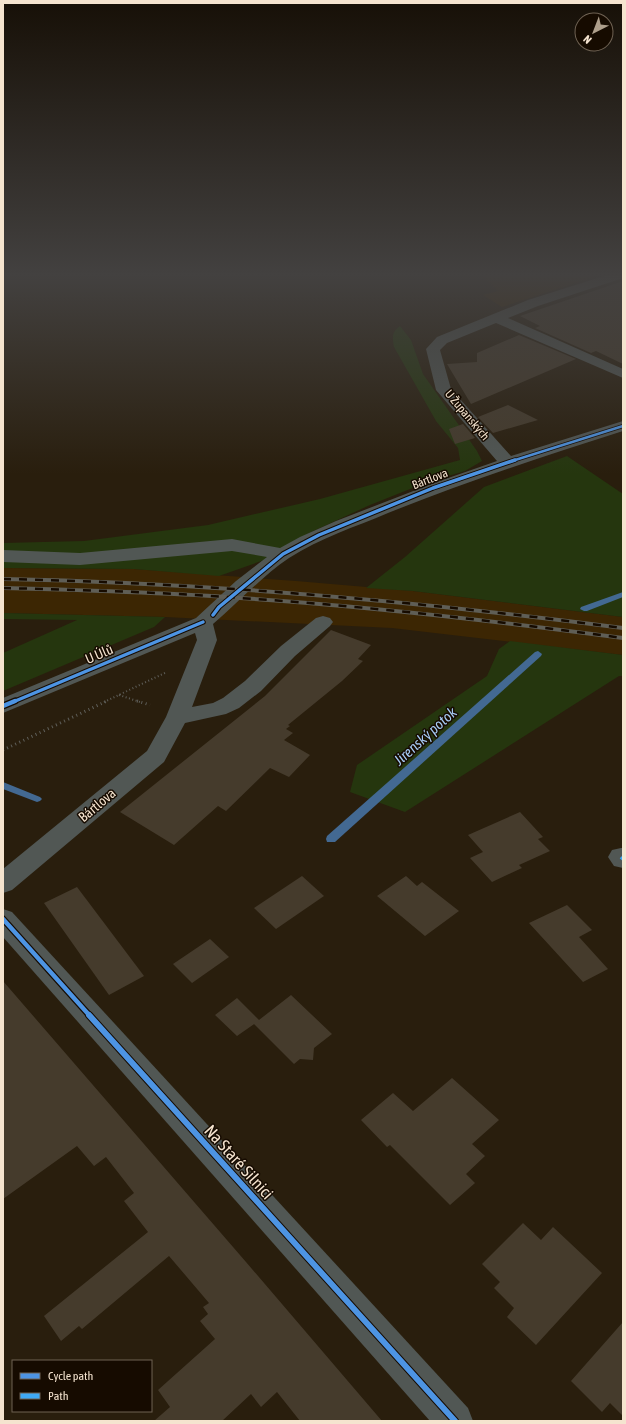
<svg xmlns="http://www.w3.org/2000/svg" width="626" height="1424" font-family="'Asap Condensed',sans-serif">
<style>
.built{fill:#3c2603}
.green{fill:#25360e}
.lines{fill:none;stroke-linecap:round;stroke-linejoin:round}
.stream{fill:#436992;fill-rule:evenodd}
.building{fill:#453b2c}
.path-far1{stroke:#5f5f5a;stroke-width:2;stroke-dasharray:1 2.5;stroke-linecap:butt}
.path{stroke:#5f5f5a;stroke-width:3;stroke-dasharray:1 3.5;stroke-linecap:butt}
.minor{fill:#515754;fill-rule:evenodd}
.rail-casing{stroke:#5f5e56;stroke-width:4}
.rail{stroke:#160b00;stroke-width:2.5;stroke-dasharray:8;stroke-linecap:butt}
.quiet{stroke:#3fa9f5;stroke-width:3.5;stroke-dasharray:7 3.5;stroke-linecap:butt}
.cycleway-far3-casing{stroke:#160b00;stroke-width:4}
.cycleway-far2-casing{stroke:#160b00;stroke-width:5.5}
.cycleway-far1-casing{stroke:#160b00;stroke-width:7}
.cycleway-casing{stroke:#160b00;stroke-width:8}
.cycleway-far3{stroke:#4d94e3;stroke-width:2.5}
.cycleway-far2{stroke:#4d94e3;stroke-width:3.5}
.cycleway-far1{stroke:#4d94e3;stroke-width:4.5}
.cycleway{stroke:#4d94e3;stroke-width:6}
.labels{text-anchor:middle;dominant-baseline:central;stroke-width:3;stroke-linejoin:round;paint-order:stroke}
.far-street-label{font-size:12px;fill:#f5e4cf;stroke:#160b00}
.street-label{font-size:14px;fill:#f5e4cf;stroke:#160b00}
.water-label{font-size:15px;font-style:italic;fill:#a6cbf4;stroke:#160b00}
.near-street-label{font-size:17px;fill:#f5e4cf;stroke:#160b00}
</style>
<rect width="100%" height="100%" fill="#291e0d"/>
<g class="built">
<path d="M482,275H600L502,307L483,295L498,291Z"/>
<path d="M3,568L134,569L296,581L413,591L623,617V655L392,628L165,617L3,613Z"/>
</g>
<g class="green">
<path d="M400,326L411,340L423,374L477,451L482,461L465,471L425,483L370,505L309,533L267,559L219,576L134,569L3,568V543L84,541L208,525L320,499L460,460L458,448L436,421L394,347C392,336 392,332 400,326Z"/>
<path d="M567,456L623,494V617L413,591L366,588L405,557L484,487Z"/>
<path d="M3,613L165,617L154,627L3,691V653L77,620L3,619Z"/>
<path d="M510,641L623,655V676H619L405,812L350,792L357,765L487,676L499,649Z"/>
</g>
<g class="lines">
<g class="stream">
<path d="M623,592V597L587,611H584L580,609L581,607Z"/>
<path d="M538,651L542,654L541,656L335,842H327L326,839L327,836L535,652Z"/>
<path d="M3,782L40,797L42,799L40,801L37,802L3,789Z"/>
</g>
</g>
<g class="building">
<path d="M623,281V364L596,351L591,353L535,328L540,326L520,316Z"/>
<path d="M519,335L576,359L471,404L447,364L477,362V353Z"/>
<path d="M508,405L538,420L493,433L478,417Z"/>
<path d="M463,424L475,438L455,444L449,429Z"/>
<path d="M331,630L371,645L358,659L363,661L342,681L288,725L290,726L286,729L293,733L284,740L310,755L289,777L270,768L226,811L218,806L174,845L120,812L265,696Z"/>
<path d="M520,812L543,837L538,839L550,851L519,865L522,868L492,882L470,858L483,852L468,835Z"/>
<path d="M302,876L324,896L276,929L254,908Z"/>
<path d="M406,876L417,886L422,882L459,911L425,936L377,896Z"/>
<path d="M77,887L144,976L109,995L44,903Z"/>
<path d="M567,905L592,930L579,937L608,969L583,982L529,923Z"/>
<path d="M210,939L229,957L192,983L173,964Z"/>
<path d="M3,981L246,1262L382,1421H300L277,1392L261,1407L251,1394L222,1421H154L170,1407L158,1390L215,1339L200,1321L208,1314L203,1307L209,1303L169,1256L82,1329L79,1326L61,1341L44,1316L148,1232L124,1201L134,1193L106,1157L94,1166L77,1146L3,1199Z"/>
<path d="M291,995L332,1034L314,1048L313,1060L300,1059L294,1064L254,1024L257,1022L237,1036L215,1015L237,998L259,1020Z"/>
<path d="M452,1078L499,1120L472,1144L485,1156L466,1174L475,1183L450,1205L390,1145L387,1147L361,1120L393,1093L413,1111Z"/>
<path d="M523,1223L541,1240L553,1227L602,1273L536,1345L507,1317L514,1308L494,1288L500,1282L482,1264Z"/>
<path d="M623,1322V1416L610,1403L602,1412L571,1381Z"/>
</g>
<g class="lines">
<g class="path-far1">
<path d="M119,695L140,702"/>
<path d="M104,702L167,672"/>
</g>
<g class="path">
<path d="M137,701L150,705"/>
<path d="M3,750L107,701"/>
</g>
<g class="minor">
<path d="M607,275H623V278L538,306L508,318L623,369V378L496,323L447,343L440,350L451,389L511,456L623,421V431C544,456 465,482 388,513C355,527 320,538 289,558C261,577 239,602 213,624L217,640L192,707L213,703L223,698L245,681L281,646L316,618L323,616L330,618L333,622L330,626L295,656L261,691L239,708L226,714L185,723L164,762L12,890L3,893V869L147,751L166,717L197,640L195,633L3,713V698L196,618L236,581L267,557L232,551L80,565L3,562V550L80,553L232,539L280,548L300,537L336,521L434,483L497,461L436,390L426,349L437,337L528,300Z"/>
<path d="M621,848H623V868L614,866L608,857L612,850Z"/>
<path d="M3,909L12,912L468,1408L473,1421H430L3,937Z"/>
</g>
<g class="rail-casing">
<g id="rail">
<path d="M3,579C211,583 416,601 623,628"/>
<path d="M3,588C82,590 161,592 240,598C368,606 496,621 623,638"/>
</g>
</g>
<use href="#rail" class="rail"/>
<path class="quiet" d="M621,857L623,859"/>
<g class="cycleway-far3-casing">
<path id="cycleway-far3" d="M512,461L623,426"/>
</g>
<g class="cycleway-far2-casing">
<g id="cycleway-far2">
<path d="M213,615L219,607L283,554L319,535L433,488L515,460"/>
<path d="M13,702L203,622"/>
</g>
</g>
<g class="cycleway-far1-casing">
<g id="cycleway-far1">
<path d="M3,706L15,701"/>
<path d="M3,919L90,1016"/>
</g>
</g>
<g class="cycleway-casing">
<path id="cycleway" d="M89,1015L455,1421"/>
</g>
<use href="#cycleway-far3" class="cycleway-far3"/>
<use href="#cycleway-far2" class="cycleway-far2"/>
<use href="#cycleway-far1" class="cycleway-far1"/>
<use href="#cycleway" class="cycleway"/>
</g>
<linearGradient id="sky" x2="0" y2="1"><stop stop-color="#171007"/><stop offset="0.58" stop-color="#434140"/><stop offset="1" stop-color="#434140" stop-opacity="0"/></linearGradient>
<rect width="626" height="474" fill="url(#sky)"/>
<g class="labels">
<g class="far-street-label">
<text transform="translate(467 415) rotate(50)">U Županských</text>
<text transform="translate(430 479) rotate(-21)">Bártlova</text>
</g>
<g class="street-label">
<text transform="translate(99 654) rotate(-23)">U Úlů</text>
<text transform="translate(97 805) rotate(-40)">Bártlova</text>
</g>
<g class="water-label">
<text transform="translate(425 736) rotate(-42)">Jirenský potok</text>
</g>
<g class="near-street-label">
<text transform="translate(239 1162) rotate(48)">Na Staré Silnici</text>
</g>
</g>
<rect width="626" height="1424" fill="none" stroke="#f5e4cf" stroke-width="8"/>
<rect x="12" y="1360" width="140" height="52" fill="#160b00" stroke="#6f6253"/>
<rect x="20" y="1373" width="20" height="6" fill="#4d94e3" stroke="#6f6253"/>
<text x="48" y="1380" font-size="12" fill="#f5e4cf">Cycle path</text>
<rect x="20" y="1393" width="20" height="6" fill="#3fa9f5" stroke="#6f6253"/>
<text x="48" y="1400" font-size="12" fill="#f5e4cf">Path</text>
<g transform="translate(594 32) rotate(222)"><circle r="19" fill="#160b00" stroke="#6f6253"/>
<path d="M0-3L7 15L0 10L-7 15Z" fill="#ae9f8b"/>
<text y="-6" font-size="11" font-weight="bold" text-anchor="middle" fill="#f5e4cf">N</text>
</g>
</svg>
